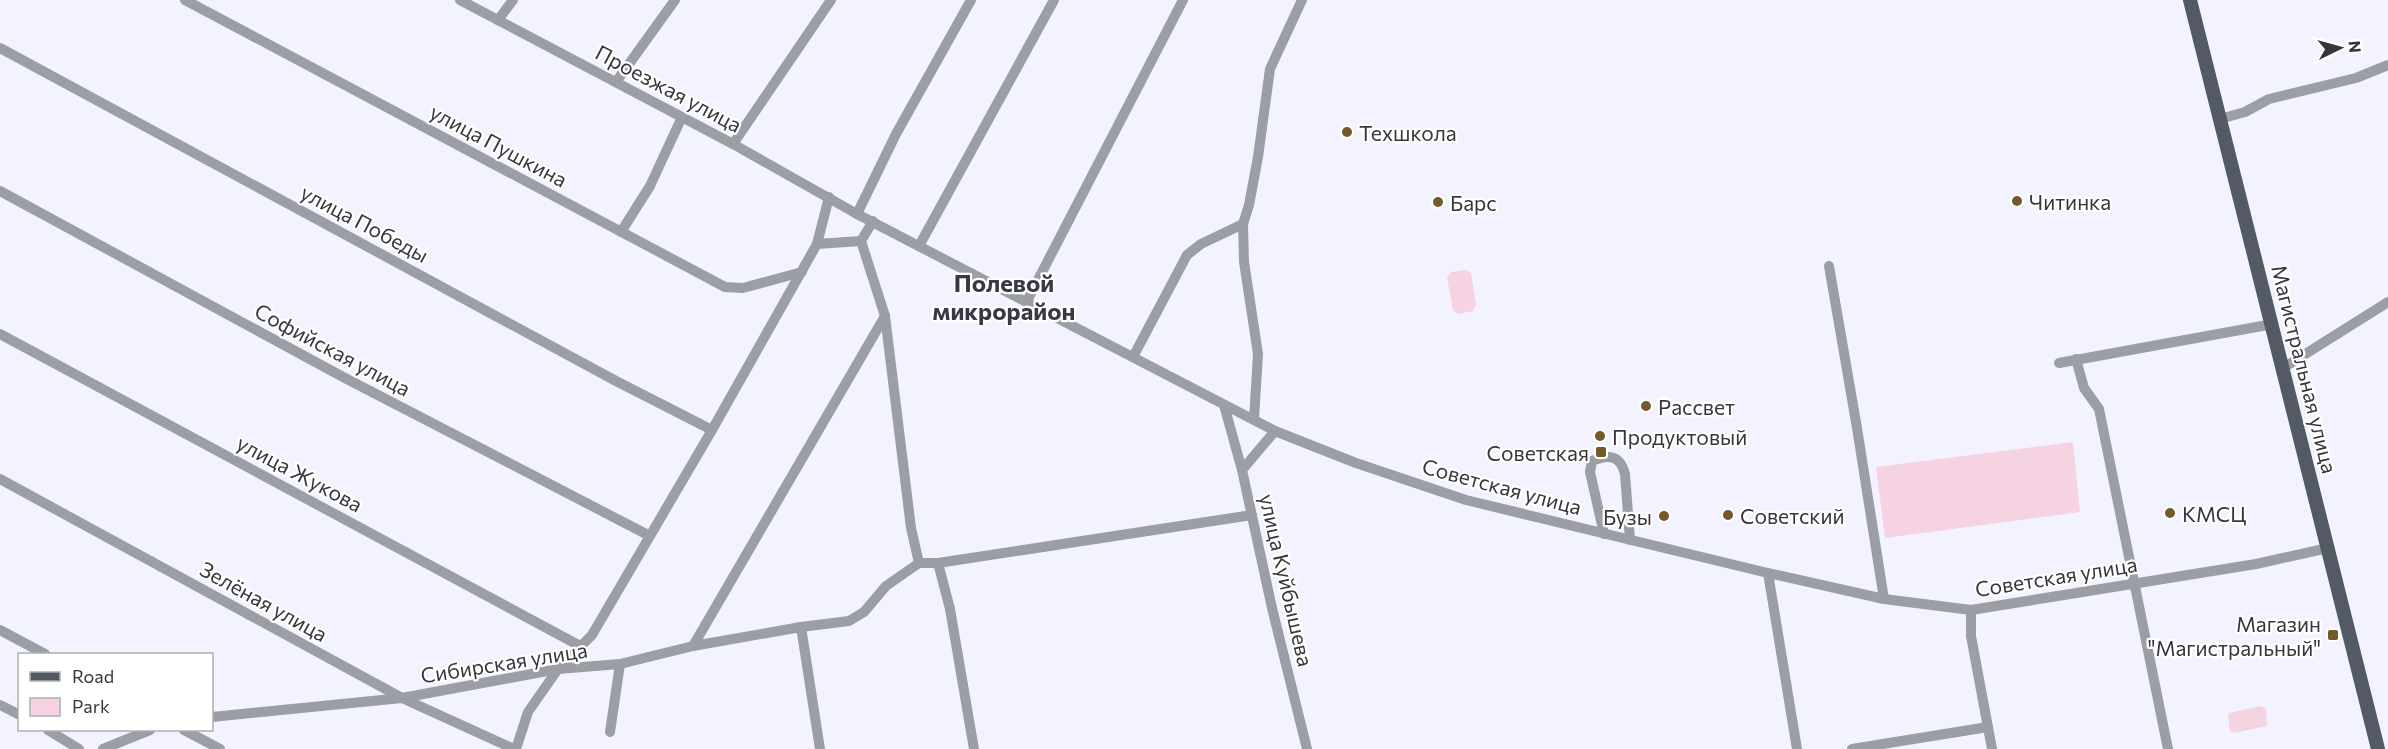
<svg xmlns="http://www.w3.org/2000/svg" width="2388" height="749" font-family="Commissioner,sans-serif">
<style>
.green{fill:#f5d3e3}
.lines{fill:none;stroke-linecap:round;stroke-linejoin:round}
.minor{stroke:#9b9fa5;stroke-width:10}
.major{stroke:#535a64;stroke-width:14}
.poi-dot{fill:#74592b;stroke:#fff;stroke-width:2}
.labels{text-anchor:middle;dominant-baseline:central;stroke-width:4.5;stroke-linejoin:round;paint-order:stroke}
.street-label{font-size:21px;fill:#36363c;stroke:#fff}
.poi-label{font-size:21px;fill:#36363c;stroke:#fff;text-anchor:start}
.quarter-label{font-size:24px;font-weight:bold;fill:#393945;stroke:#fff}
</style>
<rect width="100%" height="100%" fill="#f3f3ff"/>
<g class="green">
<path d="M1466,270L1471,273L1476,304L1473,311L1458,314L1453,310L1447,278L1451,272Z"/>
<path d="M2073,442L2080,512L1885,538L1876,467Z"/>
<path d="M2260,706L2266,709L2267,726L2234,733L2230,731L2228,716L2229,713Z"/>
</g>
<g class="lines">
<g class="minor">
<path d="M185,0L725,287L743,288L802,272"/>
<path d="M460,0L733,144L857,214L1275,431L1356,463L1466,500L1768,573L1884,599L1971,610L2256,564L2328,548"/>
<path d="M498,20L513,0"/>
<path d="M0,48L616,381L712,430"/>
<path d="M616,82L675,0"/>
<path d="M2220,119L2245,112L2269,99L2356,78L2388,65"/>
<path d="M733,144L831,0"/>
<path d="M0,191L343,377L650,536"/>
<path d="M857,214L896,134L971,0"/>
<path d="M621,232L650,186L682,117"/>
<path d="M817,244L829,197"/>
<path d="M919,246L1054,0"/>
<path d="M1829,266L1857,428L1884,599"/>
<path d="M1027,301L1183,0"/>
<path d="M0,334L582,647"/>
<path d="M1133,357L1187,255L1201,244L1243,224"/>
<path d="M2076,359L2084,388L2099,409L2168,749"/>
<path d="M2059,363L2273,324"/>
<path d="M2283,368L2388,302"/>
<path d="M1224,405L1242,470"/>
<path d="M1254,419L1258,354L1244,262L1243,224L1249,205L1258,157L1270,69L1302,0"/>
<path d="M1275,431L1242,470L1272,608L1307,749"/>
<path d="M0,479L402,698L514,749"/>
<path d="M1604,534L1590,472L1592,461C1609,454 1620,455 1625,474L1630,540"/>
<path d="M919,563H938L1252,515"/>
<path d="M938,563L950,609L974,749"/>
<path d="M1768,573L1797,749"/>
<path d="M1971,610V636L1992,749"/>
<path d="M0,630L45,654"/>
<path d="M693,646L885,316"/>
<path d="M0,705L20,715"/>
<path d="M212,717L402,698L558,669L620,664L693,646L801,627"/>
<path d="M48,730L79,749"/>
<path d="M184,730L220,749"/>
<path d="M610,732L620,664"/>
<path d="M103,749L150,730"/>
<path d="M516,749L528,712L558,669L592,635L712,430L817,244L861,241"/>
<path d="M820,749L801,627L849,621L864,612L886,586L919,563L911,528L885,316L861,241L873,221"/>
<path d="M1852,749L1988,727"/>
</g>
<path class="major" d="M2190,0L2378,749"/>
</g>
<g class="poi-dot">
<circle cx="1347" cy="132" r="6"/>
<circle cx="2017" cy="201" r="6"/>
<circle cx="1438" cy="202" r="6"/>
<circle cx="1646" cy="406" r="6"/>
<circle cx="1600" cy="436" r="6"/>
<rect x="1595" y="446" width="12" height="12" rx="3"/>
<circle cx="2170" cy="513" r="6"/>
<circle cx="1728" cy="515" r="6"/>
<circle cx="1664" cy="516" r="6"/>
<rect x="2327" y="629" width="12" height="12" rx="3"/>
</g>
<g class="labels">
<g class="street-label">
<text transform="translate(669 88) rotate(28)">Проезжая улица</text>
<text transform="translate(499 145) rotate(28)">улица Пушкина</text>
<text transform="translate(365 223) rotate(28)">улица Победы</text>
<text transform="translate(333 349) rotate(28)">Софийская улица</text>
<text transform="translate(2305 369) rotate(76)">Магистральная улица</text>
<text transform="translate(300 473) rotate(28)">улица Жукова</text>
<text transform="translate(1502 486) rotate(15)">Советская улица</text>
<text transform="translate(2056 576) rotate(-9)">Советская улица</text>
<text transform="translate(1287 580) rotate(77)">улица Куйбышева</text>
<text transform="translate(264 601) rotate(29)">Зелёная улица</text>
<text transform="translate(504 662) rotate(-9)">Сибирская улица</text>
</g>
<g class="poi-label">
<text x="1359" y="132">Техшкола</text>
<text x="2029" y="201">Читинка</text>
<text x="1450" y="202">Барс</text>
<text x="1658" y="406">Рассвет</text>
<text x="1612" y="436">Продуктовый</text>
<text x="1589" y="452" text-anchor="end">Советская</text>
<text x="2182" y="513">КМСЦ</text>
<text x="1740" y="515">Советский</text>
<text x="1652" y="516" text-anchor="end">Бузы</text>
<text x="2321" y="623" text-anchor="end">Магазин<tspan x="2321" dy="24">"Магистральный"</tspan></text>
</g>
<g class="quarter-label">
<text x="1004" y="282">Полевой<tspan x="1004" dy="28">микрорайон</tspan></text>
</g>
</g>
<rect x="18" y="653" width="195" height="78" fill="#ffffff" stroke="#afafb1" stroke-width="1.5"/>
<rect x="30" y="672" width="30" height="9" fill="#535a64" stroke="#afafb1" stroke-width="1.5"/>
<text x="72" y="683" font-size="18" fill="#36363c">Road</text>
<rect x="30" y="698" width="30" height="18" fill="#f5d3e3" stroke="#afafb1" stroke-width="1.5"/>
<text x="72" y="713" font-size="18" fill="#36363c">Park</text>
<g transform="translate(2340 48) rotate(85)" stroke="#ffffff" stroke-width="4.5" paint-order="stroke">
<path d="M0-4.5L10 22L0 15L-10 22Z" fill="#36363c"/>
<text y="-9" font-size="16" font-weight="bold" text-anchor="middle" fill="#36363c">N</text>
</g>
</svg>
